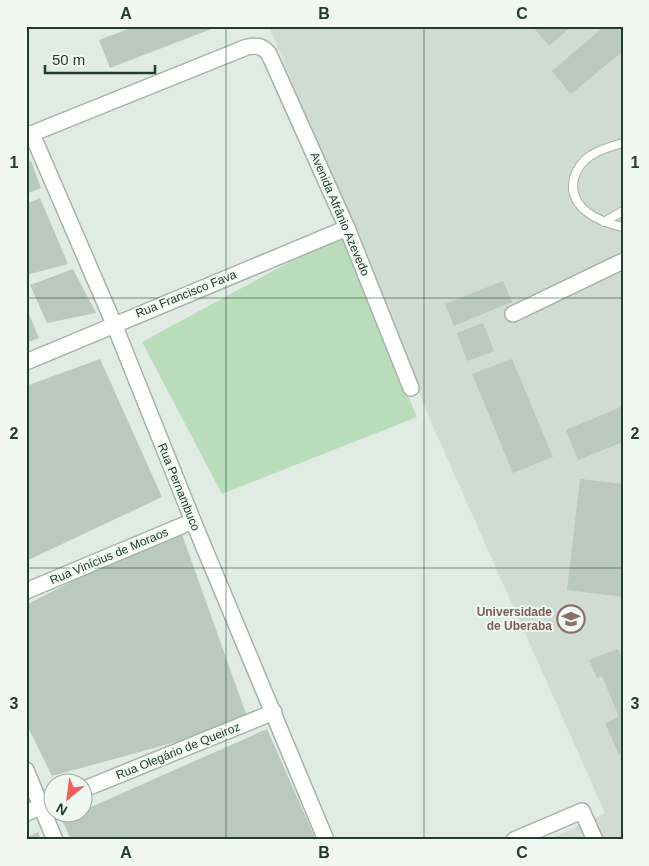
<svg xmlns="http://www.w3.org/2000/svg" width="649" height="866" font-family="Arial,sans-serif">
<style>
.built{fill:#cfdbd3}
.green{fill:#b9ddbb}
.building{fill:#b9c9bf}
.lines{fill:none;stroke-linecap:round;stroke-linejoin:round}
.lane-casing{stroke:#a3b3aa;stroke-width:10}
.street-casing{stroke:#a3b3aa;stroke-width:18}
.lane{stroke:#fff;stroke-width:8}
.street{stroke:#fff;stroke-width:15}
.grid{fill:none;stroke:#213c2f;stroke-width:1;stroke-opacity:0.55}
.labels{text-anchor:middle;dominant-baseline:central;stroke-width:4;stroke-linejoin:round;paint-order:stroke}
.street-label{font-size:12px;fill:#213c2f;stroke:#f1f8f3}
.education-label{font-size:12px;font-weight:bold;fill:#785e54;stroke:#f1f8f3;text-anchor:end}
.neatline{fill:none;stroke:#213c2f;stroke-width:2}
.grid-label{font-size:16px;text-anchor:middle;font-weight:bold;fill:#213c2f}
</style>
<rect width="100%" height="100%" fill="#e0ebe4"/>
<path class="built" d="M269,26H623V840H549L605,813L432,424Z"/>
<path class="green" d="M341,234L417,417L222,494L142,342Z"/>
<g class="building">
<path d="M136,26H219L110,68L99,40Z"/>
<path d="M535,26H572L549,46L533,27Z"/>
<path d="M605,26H623V51L571,94L552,71Z"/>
<path d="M31,161L41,188L26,194V163Z"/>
<path d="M40,198L68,264L26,275V204Z"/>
<path d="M73,269L96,313L47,323L30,285Z"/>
<path d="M503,281L512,302L454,326L445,304Z"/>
<path d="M26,307L39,338L26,343Z"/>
<path d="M483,323L494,351L467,361L457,333Z"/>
<path d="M100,359L162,497L26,561V386Z"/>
<path d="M512,359L553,457L513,473L472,374Z"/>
<path d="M623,406V442L578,460L566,430Z"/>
<path d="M580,479L623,484V597L567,590Z"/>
<path d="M179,526L249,722L52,776L26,723V605Z"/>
<path d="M618,649L623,661L621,667L623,670V754L619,755L605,723L619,717L602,676L597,678L589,660Z"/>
<path d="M267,729L316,840H71L62,820L77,814H82V811Z"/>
<path d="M38,832L41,840H26V838Z"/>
</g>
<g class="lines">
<g class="lane-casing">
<g id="lane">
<path d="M623,143C612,146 600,149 590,156C582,161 577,169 574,178C567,207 598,222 623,227"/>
<path d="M604,222L623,211"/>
</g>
</g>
<g class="street-casing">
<g id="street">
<path d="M32,134L114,324L193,521L326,840"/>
<path d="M26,136L247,47C257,45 263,46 269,54L347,228L411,388"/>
<path d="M513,314L623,261"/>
<path d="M26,362L347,228"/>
<path d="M26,591L193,521"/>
<path d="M26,770L55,840"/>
<path d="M82,790L274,712"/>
<path d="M26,813L52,802"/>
<path d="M514,840L582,811L595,840"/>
</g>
</g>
<use href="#lane" class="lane"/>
<use href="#street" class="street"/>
</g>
<path class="grid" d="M226,26V840M424,26V840M26,298H623M26,568H623"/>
<defs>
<g id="university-ring" transform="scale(1.4375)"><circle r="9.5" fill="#f1f8f3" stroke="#8d6e63" stroke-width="1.5"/><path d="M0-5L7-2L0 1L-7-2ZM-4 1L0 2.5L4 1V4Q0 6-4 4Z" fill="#8d6e63"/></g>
</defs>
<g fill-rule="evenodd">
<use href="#university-ring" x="571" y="619"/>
</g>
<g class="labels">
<g class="street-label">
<text transform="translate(340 214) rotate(67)">Avenida Afrânio Azevedo</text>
<text transform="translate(186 294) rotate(-22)">Rua Francisco Fava</text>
<text transform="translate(179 487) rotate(68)">Rua Pernambuco</text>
<text transform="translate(109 556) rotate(-23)">Rua Vinícius de Moraos</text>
<text transform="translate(178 751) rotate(-22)">Rua Olegário de Queiroz</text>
</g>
<g class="education-label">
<text x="552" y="612">Universidade<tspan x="552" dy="14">de Uberaba</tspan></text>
</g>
</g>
<rect width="649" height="866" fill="none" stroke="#f1f8f3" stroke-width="55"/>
<g transform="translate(68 798) rotate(209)"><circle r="24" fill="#f1f8f3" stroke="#9eada5"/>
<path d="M0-4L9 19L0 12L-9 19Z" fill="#f25d57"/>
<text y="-8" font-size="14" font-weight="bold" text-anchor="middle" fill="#213c2f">N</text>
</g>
<path d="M45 65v8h110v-8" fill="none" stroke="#213c2f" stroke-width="2.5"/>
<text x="52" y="65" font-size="15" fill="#213c2f" stroke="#f1f8f3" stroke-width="4" paint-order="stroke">50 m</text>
<rect x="28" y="28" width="594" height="810" class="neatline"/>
<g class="grid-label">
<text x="126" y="19">A</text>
<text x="324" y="19">B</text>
<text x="522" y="19">C</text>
<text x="14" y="168">1</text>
<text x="635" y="168">1</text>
<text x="14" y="439">2</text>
<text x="635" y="439">2</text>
<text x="14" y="709">3</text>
<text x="635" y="709">3</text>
<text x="126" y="858">A</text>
<text x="324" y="858">B</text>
<text x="522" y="858">C</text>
</g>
</svg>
